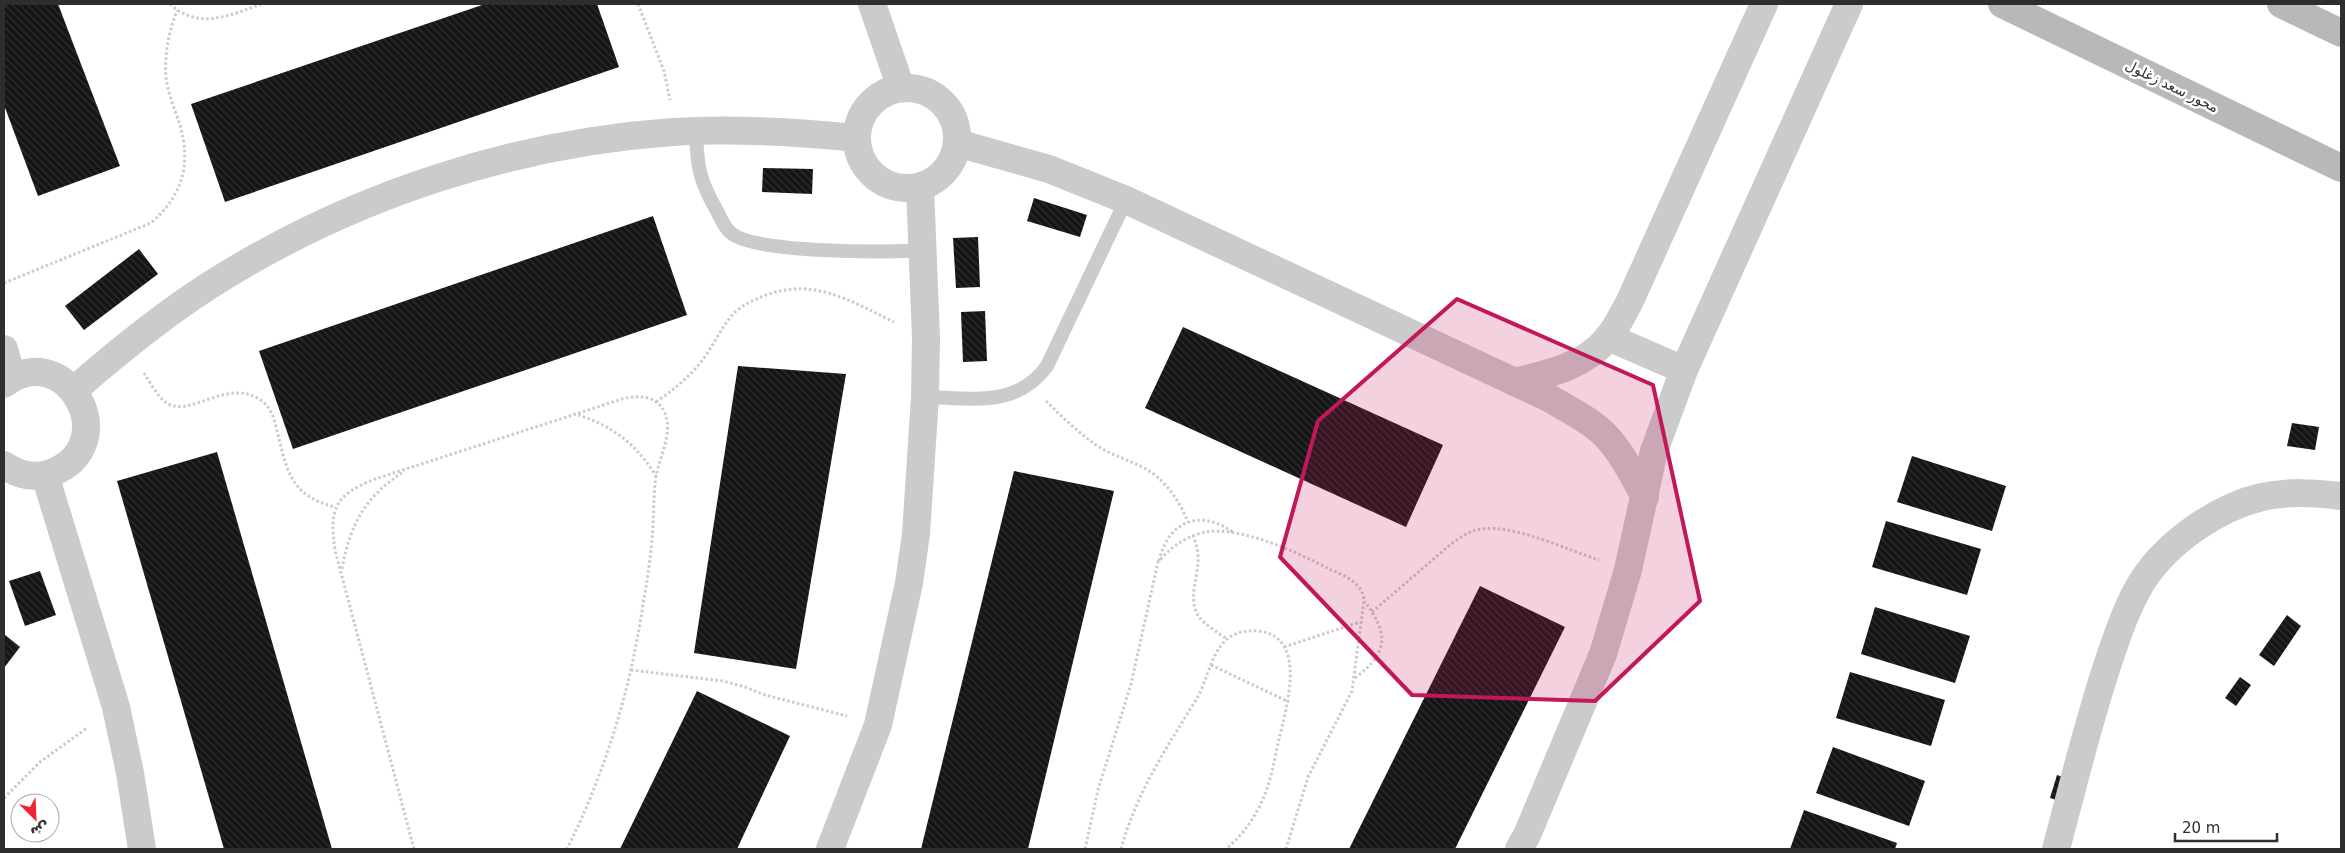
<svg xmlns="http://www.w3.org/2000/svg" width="2345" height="853" font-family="'DejaVu Sans','Noto Sans Arabic',sans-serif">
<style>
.building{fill:url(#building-back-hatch)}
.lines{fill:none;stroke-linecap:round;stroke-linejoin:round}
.path{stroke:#cbcbcb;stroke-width:3;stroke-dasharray:2.5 2.5;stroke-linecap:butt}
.service{stroke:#cbcbcb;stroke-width:14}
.minor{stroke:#cbcbcb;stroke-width:28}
.secondary{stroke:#b8b8b8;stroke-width:28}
.marked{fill:#c2185b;fill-opacity:0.2;stroke:#c2185b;stroke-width:4;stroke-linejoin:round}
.labels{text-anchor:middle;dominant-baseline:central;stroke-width:5;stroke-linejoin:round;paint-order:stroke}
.street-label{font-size:14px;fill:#2e2e2e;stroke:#fff}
</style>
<defs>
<pattern id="building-back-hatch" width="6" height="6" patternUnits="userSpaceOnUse" patternTransform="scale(1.25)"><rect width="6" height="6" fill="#151515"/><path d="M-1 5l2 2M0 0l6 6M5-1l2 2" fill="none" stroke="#2f2f2f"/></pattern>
</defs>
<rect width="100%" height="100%" fill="#fff"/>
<g class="building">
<path d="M4,4H58L120,166L38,196L4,105Z"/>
<path d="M485,4H597L619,67L225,202L191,104Z"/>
<path d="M763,168L813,169L812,194L762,192Z"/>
<path d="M1034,198L1087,215L1080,237L1027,221Z"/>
<path d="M653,216L687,315L293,449L259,351Z"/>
<path d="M978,237L980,287L956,288L953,238Z"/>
<path d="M139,249L158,274L84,330L65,306Z"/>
<path d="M985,311L987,361L963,362L961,312Z"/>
<path d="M1183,327L1443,445L1406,527L1145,408Z"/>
<path d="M738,366L846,374L796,669L694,653Z"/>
<path d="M2292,423L2319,427L2315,450L2287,446Z"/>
<path d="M217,452L332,849H224L117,481Z"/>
<path d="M1912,456L2006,486L1992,531L1897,502Z"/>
<path d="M1014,471L1114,491L1028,849H921Z"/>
<path d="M1886,521L1981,549L1967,595L1872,567Z"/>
<path d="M40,571L56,615L25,626L9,581Z"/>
<path d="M1480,586L1565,627L1455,849H1349Z"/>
<path d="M1875,607L1970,636L1955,683L1861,654Z"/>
<path d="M2287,615L2301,626L2274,666L2259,655Z"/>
<path d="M4,634L20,647L4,668Z"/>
<path d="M1850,672L1945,700L1931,746L1836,718Z"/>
<path d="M2240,677L2251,685L2236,706L2225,698Z"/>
<path d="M697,691L790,736L737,849H620Z"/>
<path d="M1833,747L1925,781L1909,826L1816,793Z"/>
<path d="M2057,775L2070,779L2063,802L2050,798Z"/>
<path d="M1804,810L1897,843L1895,849H1790Z"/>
</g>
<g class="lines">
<g class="path">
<path d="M170,4C198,30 229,16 261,4"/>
<path d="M638,4L664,71L670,100"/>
<path d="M4,283L151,223C183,195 192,163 179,122C174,108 168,93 166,78C164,54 169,32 177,10"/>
<path d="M144,373C150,382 156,394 164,401C188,422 227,375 262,401C270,407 274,417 276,427C287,469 288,495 335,507"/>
<path d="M1046,401C1061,416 1079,433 1096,445C1109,454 1124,458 1138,465C1163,476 1178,498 1188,522"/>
<path d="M656,402C673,390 688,378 701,362C713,347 720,329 733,314C742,305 757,298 769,294C816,278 852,302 894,322"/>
<path d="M578,415C613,426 637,445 656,476"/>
<path d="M1193,535C1196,544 1199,553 1198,562C1197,580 1188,600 1199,617C1205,625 1219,633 1227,639"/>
<path d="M1159,561C1168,521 1200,508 1234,533"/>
<path d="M342,569C350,524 366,495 405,471"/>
<path d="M1372,612L1451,544C1461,537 1470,530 1482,529C1513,524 1568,550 1599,560"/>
<path d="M1284,647L1360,622"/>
<path d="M1211,665L1289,702"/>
<path d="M631,670L723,681L745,687L765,695L847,716"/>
<path d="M1355,678C1390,651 1388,635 1365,601"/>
<path d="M4,798L40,762L87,728"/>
<path d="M414,849L335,550C329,508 335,495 375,479L622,399C638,395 657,395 665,413C673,433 660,456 656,476C653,497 654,519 652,540C650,561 647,583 643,604C631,688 605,773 567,849"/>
<path d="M1085,849L1098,790L1131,684L1158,562C1171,547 1186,536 1206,532C1241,526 1299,553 1329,569C1338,573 1349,577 1356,584C1361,589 1363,593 1364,600L1352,691L1308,777L1286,849"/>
<path d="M1121,849C1136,794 1166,748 1196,700C1207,682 1210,655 1226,640C1235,632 1247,630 1258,631C1309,636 1286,709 1279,739C1275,757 1272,776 1265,794C1257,815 1243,835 1226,849"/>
</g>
<g class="service">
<path d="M696,131C697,166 699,180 717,211C721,219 724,227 731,233C754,253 890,253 923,250"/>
<path d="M925,397C971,398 1017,408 1047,366L1126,200"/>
</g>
<g class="minor">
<path d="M872,4L901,88"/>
<circle cx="907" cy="138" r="50"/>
<path d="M957,143L1049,169L1126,200L1549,398C1567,409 1589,419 1604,434C1622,452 1633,476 1645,497"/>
<path d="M1608,337L1684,370"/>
<path d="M4,349L12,377"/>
<path d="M1514,382C1548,374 1583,367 1607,339C1616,329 1622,315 1629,303L1764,4"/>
<path d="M4,384C66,336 126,445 51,473C34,479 18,475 4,465"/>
<path d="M74,390C121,349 170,309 223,277C358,194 515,143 673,132C733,128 796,132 856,138"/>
<path d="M45,475L116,707L130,773L142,849"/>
<path d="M830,849L878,725L909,583L916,534L925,397L926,338L920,187"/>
<path d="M1519,849L1527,835L1603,654L1628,570L1654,451L1684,370L1849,4"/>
<path d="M2056,849C2073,786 2088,722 2109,660C2118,633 2128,604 2143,580C2168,542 2218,507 2262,497C2288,491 2315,493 2341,496"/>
</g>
<g class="secondary">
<path d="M2002,4L2341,168"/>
<path d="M2281,4L2341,33"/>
</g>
</g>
<path class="marked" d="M1457,299L1653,385L1700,601L1595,701L1412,695L1280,557L1318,421Z"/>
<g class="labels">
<g class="street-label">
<text transform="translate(2172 86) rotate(26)">محور سعد زغلول</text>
</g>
</g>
<rect width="2345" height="853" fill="none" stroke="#2e2e2e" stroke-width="10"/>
<g transform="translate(35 818) rotate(156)"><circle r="24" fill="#ffffff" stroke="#ababab"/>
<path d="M0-4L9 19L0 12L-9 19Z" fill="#f42136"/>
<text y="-8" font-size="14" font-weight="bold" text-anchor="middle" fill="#2e2e2e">ش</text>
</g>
<path d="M2175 833v8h102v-8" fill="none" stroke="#2e2e2e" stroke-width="2.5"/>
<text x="2182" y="833" font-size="15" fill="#2e2e2e" stroke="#ffffff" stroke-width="4" paint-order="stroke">20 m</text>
</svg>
